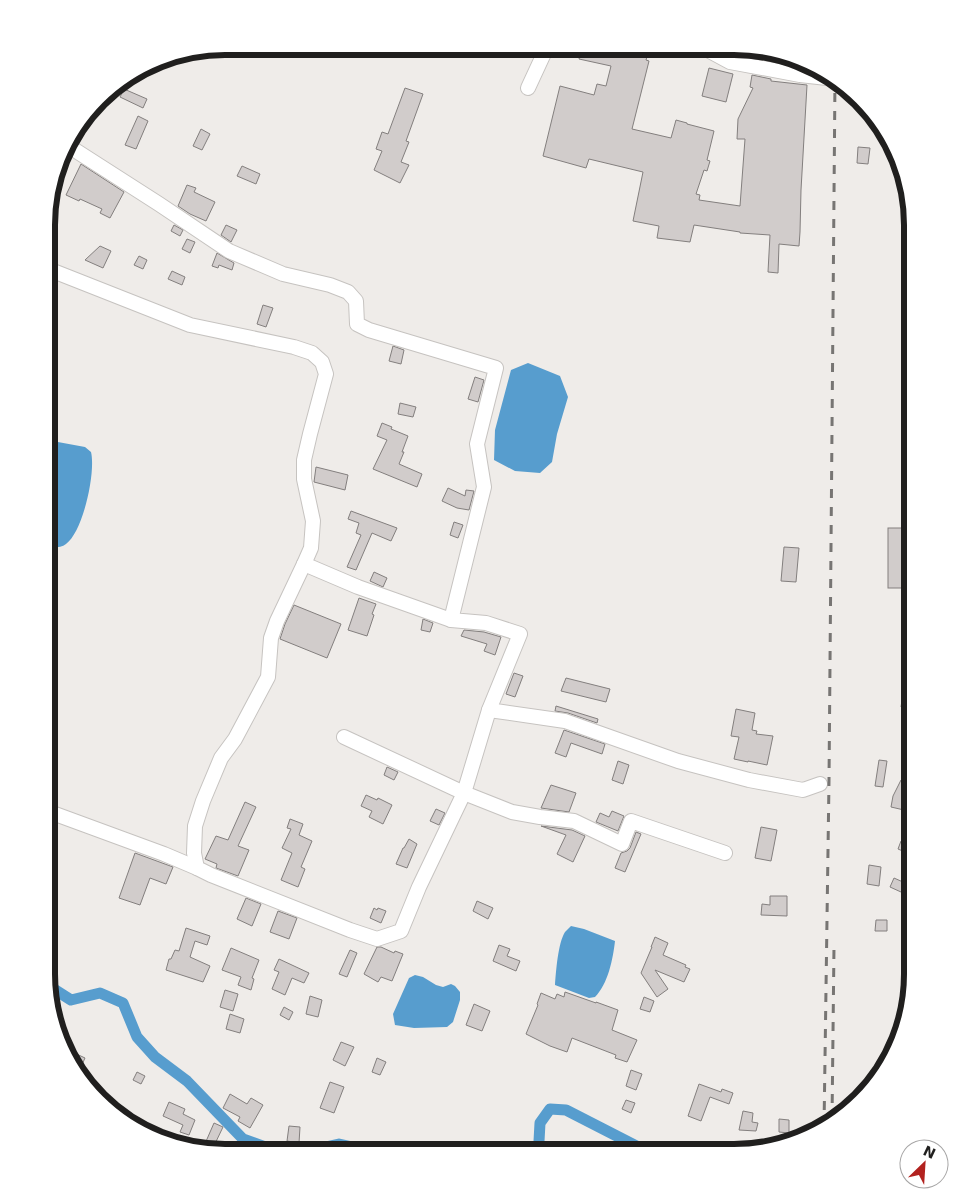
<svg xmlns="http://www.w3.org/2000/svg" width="959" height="1199" font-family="'DejaVu Sans',sans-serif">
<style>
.water{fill:#579dce}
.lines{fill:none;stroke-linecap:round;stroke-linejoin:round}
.canal{stroke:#579dce;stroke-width:11}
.building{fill:#d1cccb;stroke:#837f7e}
.minor-casing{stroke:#c6c3c0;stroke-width:16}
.minor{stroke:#fff;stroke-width:14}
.rail{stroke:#777573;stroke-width:3;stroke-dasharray:9 9;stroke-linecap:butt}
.rim{fill:none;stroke:#201f1e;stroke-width:6}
</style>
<rect width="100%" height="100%" fill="#efece9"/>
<g class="water">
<path d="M528,363L560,376L568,397L557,434L552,462L540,473L515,471L494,460L495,430L511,370Z"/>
<path d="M47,440L85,447L91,452C96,472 83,532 66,544C61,548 53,548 47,547Z"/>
<path d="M571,926L584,929L615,941C613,959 608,984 595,997L589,998L555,985C556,972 558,943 565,932C567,930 569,928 571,926Z"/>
<path d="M415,975L423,977L436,985L443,987L451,984L455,986L460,992V1000L453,1022L447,1027L414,1028L395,1025L393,1014L409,978Z"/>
</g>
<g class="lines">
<g class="canal">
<path d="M49,986L71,1000L100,993L123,1003L137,1037L155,1057L187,1081L243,1139L268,1148L296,1152"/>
<path d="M303,1152L339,1144L375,1152"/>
<path d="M541,1152L539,1141L540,1123L550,1109L566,1110L648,1152"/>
</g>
</g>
<g class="building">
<path d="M582,47H606L605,50L629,56L631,48L648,53L646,60L649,61L632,129L671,138L676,120L687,123V124L714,131L707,160L710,161L707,171L704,170L696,194L700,195L699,200L740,206L745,139H737L738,119L753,88L750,87L752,75L771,79V81L807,85L801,190L800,232L799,246L779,244L778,273L768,272L770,235L740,233V232L694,225L690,242L657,238L659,226L633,221L643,172L589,159L586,168L543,156L560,86L594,95L597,84L606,86L611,66L579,59Z"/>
<path d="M709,68L733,74L726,102L702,96Z"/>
<path d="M405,88L423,94L406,141L409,142L401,162L409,165L400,183L374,170L382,151L376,149L382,132L388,134Z"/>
<path d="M124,89L147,99L143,108L120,97Z"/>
<path d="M138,116L148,121L136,149L125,145Z"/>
<path d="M201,129L210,134L202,150L193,146Z"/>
<path d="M858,147L870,148L868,164L857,163Z"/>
<path d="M81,164L124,192L110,218L100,213L102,209L80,199L79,201L66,195Z"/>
<path d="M242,166L260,174L256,184L237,176Z"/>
<path d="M187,185L196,188L194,192L215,202L206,221L190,214L178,206Z"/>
<path d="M174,225L183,230L180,236L171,231Z"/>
<path d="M226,225L237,230L231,242L221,235Z"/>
<path d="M187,239L195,242L190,253L182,249Z"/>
<path d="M100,246L111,251L103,268L85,260Z"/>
<path d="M217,253L234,263L232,270L219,265L218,268L212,266Z"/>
<path d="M139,256L147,260L143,269L134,265Z"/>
<path d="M172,271L185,277L182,285L168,279Z"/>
<path d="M263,305L273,308L266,327L257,324Z"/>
<path d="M393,346L404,350L401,364L389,361Z"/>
<path d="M475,377L484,380L478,402L468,399Z"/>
<path d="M400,403L416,407L413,417L398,414Z"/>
<path d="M382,423L392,427L391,429L408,436L402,452H404L399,464L422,474L417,487L373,469L387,440L377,436Z"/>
<path d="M316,467L348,475L345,490L314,482Z"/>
<path d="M448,488L465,496L466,490L474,491L469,510L457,508L442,501Z"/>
<path d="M351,511L397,528L391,541L372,533L356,570L347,567L361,535L356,533L359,523L348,519Z"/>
<path d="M454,522L463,525L458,538L450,535Z"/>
<rect x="888" y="528" width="16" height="60"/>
<path d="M784,547L799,548L796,582L781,581Z"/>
<path d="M374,572L387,578L383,587L370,581Z"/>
<path d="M359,598L376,604L372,614L374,615L367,636L348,630Z"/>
<path d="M294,605L341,624L327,658L280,639L285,624Z"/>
<path d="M423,619L433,623L430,632L421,630Z"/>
<path d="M464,630L484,632L501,637L495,655L484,651L487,644L461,636Z"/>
<path d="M907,667H913L912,708L901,707Z"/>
<path d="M514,673L523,676L515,697L506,694Z"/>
<path d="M566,678L610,689L606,702L561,691Z"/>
<path d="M556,706L598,719L597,723L568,713L555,711Z"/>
<path d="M736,709L755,713L752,730L757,731L756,734L773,736L767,765L748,761V762L734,759L739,737L731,736Z"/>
<path d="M564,730L605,744L602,754L571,743L566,757L555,753Z"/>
<path d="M909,757H912V793L908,791L904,810L891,807L893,796L901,780L903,781Z"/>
<path d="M879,760L887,761L883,787L875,786Z"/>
<path d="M618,761L629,765L623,784L612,780Z"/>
<path d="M387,767L398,772L394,780L384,775Z"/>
<path d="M551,785L576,793L569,812L541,808Z"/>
<path d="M366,795L377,800L378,798L392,805L383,824L369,817L372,811L361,806Z"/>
<path d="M245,802L256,807L238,846L249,850L238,876L216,868L217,864L205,859L216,836L228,840Z"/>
<path d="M436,809L445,813L439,825L430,821Z"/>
<path d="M612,811L624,816L618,831L596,822L600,813L609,817Z"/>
<path d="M290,819L303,824L299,835L312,841L301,867L305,869L298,887L281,880L292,853L282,848L291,829L287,828Z"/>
<path d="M541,826L572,830L585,836L573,862L557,854L566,835Z"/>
<path d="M761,827L777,830L771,861L755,858Z"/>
<path d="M636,832L641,834L625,872L615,868L621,853L627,851L630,848Z"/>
<path d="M409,839L417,844L407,868L396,864L403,848H404Z"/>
<path d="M901,841L912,846V855L898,849Z"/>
<path d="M135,853L173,867L166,884L150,878L140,905L119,898Z"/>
<path d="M869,865L881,867L879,886L867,884Z"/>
<path d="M894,878L912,886V897L890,887Z"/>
<path d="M770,896H787V916L761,915L762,904L770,905Z"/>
<path d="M246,898L261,904L252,926L237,919Z"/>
<path d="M477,901L493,908L488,919L473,911Z"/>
<path d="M374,908L377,910L378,908L386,911L381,923L370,918Z"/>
<path d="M278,911L297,918L289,939L270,932Z"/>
<path d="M876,920H887V931H875Z"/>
<path d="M186,928L210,936L207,945L195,941L190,957L210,966L203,982L166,970L169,959H171L175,950L179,951Z"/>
<path d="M655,937L668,943L663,955L686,965L685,967L690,969L684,982L655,970L668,989L657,997L641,973L652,947H651Z"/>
<path d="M499,945L510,949L507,956L520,961L516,971L493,961Z"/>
<path d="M377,947H381L394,953L395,951L403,954L392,981L381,977L378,982L364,974Z"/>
<path d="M231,948L259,960L252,978L254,979L251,990L238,985L241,977L222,970Z"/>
<path d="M350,950L357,953L347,977L339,974Z"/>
<path d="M279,959L309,973L304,983L292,978L285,995L272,989L279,972L274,970Z"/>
<path d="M225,990L238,994L233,1011L220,1007Z"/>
<path d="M565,992L596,1003V1002L618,1010L612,1030L637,1040L627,1062L615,1058L616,1055L572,1038L567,1052L550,1046L526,1034L538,1005L537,1004L541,993L555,999L557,994L564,997Z"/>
<path d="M310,996L322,1000L318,1017L306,1014Z"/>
<path d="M644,997L654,1001L650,1012L640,1009Z"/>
<path d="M474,1004L490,1011L482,1031L466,1025Z"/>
<path d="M284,1007L293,1012L289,1020L280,1015Z"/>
<path d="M230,1014L244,1019L240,1033L226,1029Z"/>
<path d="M341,1042L354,1047L345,1066L333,1060Z"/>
<path d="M66,1049L85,1058L80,1069L73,1066L70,1063Z"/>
<path d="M377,1058L386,1062L380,1075L372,1072Z"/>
<path d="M631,1070L642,1074L636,1090L626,1086Z"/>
<path d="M137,1072L145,1076L141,1084L133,1080Z"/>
<path d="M330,1082L344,1087L334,1113L320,1108Z"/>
<path d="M699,1084L721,1092L722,1089L733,1093L729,1104L710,1097L701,1121L688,1116Z"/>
<path d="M230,1094L247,1104L251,1098L263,1105L250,1128L238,1121L240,1117L223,1108Z"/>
<path d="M626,1100L635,1103L631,1113L622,1109Z"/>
<path d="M169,1102L185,1109L183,1114L195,1120L189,1135L180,1132L183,1125L163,1116Z"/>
<path d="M743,1111L753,1113L752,1122L758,1123L756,1131L739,1130Z"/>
<path d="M779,1119L789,1120V1133L779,1132Z"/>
<path d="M214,1123L223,1127L212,1150L204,1146Z"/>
<path d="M289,1126L300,1127L299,1143L287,1141Z"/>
<path d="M745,1142L768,1146L746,1152H742Z"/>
</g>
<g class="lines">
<g class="minor-casing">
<g id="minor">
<path d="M704,48L730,62L800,75L836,79"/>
<path d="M528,88L547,47"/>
<path d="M67,145L159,204L229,251L283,274L330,285L348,292L356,301L357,324L369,330L496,368L477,444L484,487L451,620L486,623L520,634L489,710L565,721L678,761L749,780L803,790L820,784"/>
<path d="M48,269L190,325L294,347L312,353L322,362L326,374L310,434L304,460V479L313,521L311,548L304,564L277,621L271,638L268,677L235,739L221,758L203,801L195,826L194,853L197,868L211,875L350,930L377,939L401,931L419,887L464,793L344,737"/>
<path d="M304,564L358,587L451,620"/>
<path d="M489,710L464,793L512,812L540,817L574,821L622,844L631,821L725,853"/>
<path d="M47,811L164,854L197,868"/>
</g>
</g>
<use href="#minor" class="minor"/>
<g class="rail">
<path d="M832,1121L834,946"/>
<path d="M824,1128L829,781L835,78"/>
</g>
</g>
<path d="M0 0H959V1199H0ZM225 55H734A170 170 0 0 1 904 225V974A170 170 0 0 1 734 1144H225A170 170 0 0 1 55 974V225A170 170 0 0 1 225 55Z" fill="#fff" fill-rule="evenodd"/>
<path class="rim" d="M225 55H734A170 170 0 0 1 904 225V974A170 170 0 0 1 734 1144H225A170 170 0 0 1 55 974V225A170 170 0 0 1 225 55Z"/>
<g transform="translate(924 1164) rotate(25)"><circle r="24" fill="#ffffff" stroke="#a6a5a5"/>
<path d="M0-4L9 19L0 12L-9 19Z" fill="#b2221f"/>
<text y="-8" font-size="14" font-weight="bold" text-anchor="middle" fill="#201f1e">N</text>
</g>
</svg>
